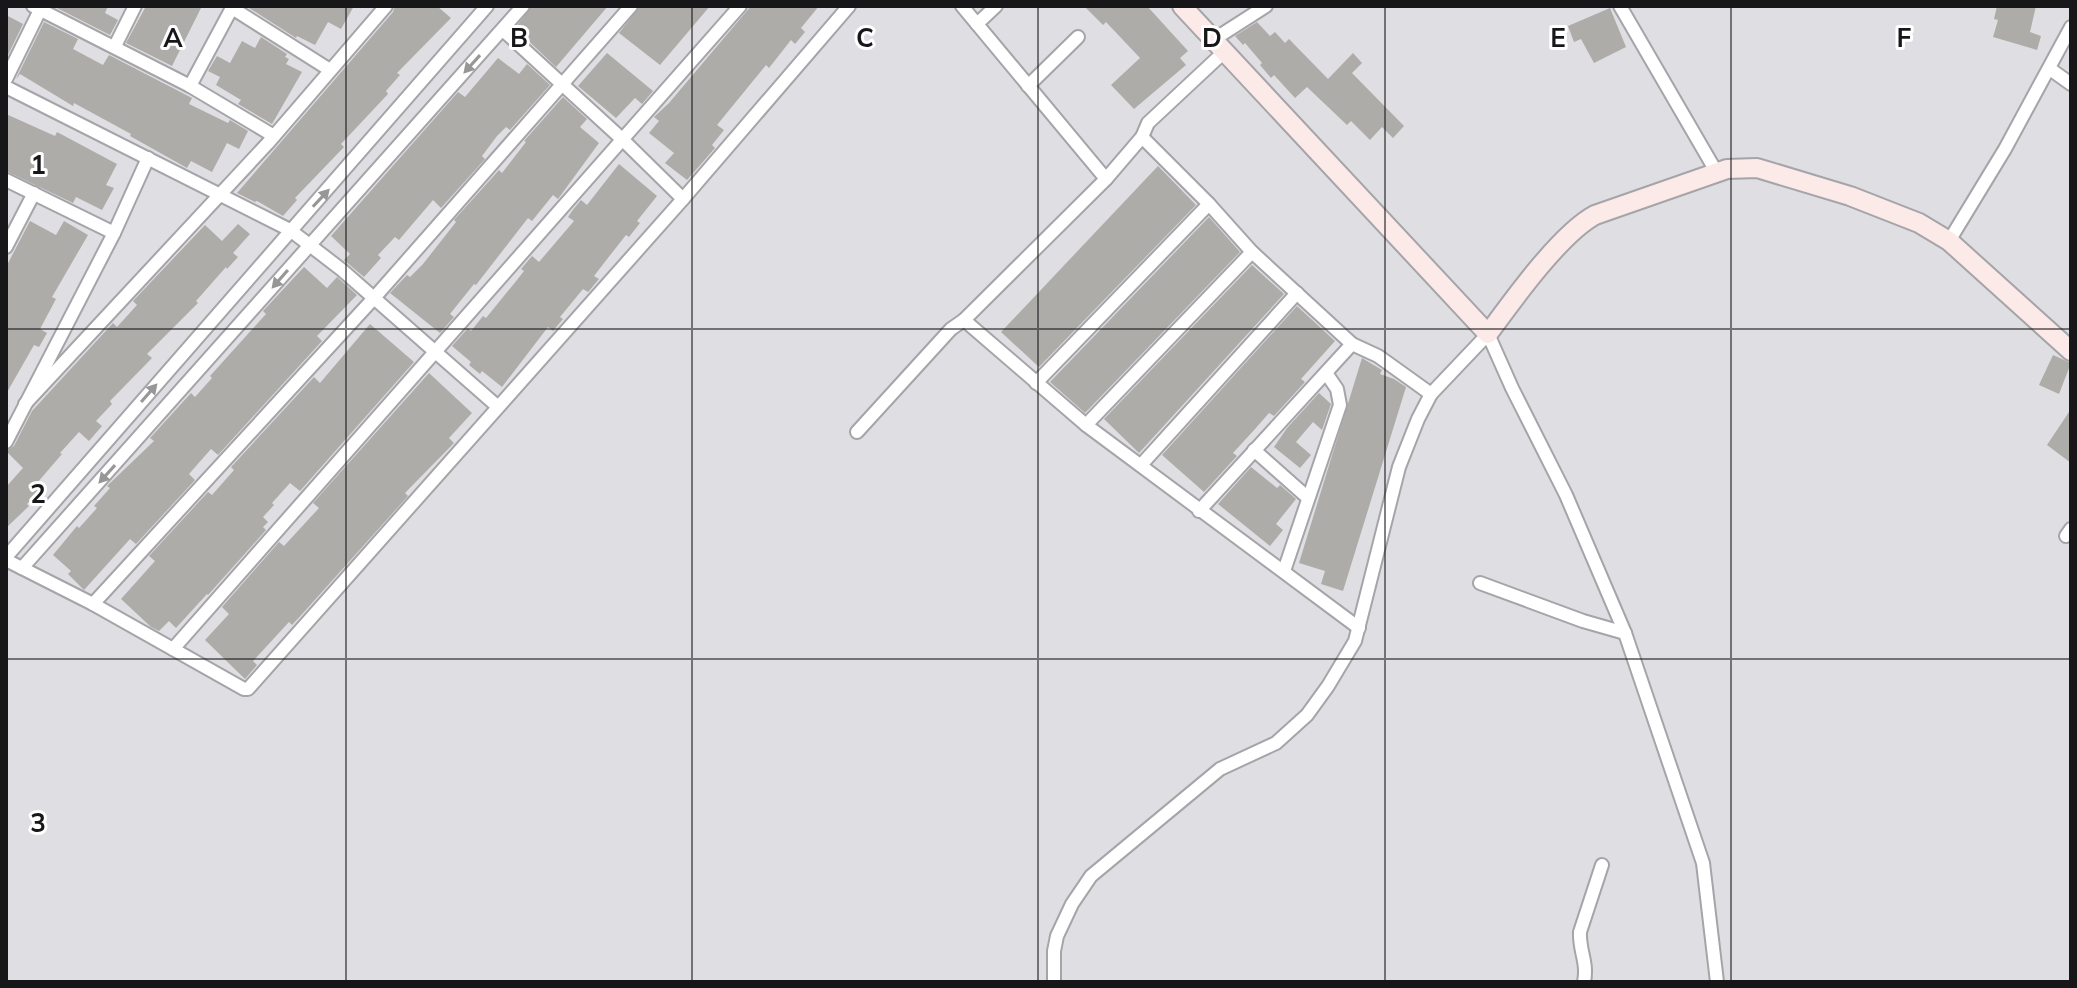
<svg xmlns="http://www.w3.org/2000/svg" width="2077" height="988" font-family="Mulish,sans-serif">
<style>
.building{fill:#aeaca8}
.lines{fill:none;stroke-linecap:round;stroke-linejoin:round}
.street-casing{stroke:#a5a4a8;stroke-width:16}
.secondary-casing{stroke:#a5a4a8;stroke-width:22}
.street{stroke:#fff;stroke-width:12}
.secondary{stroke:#fceae9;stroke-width:18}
.oneway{fill:#979798}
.grid{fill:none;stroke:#171719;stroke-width:2;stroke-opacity:0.55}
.grid-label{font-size:26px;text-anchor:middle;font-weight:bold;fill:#171719;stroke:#fff;stroke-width:6;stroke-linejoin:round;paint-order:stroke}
</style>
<rect width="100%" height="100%" fill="#dfdee3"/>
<g class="building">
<path d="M53,6H108L105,13L118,20L110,35Z"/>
<path d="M146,6H202L172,66L126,43Z"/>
<path d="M246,6H354L341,29L328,22L315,45L297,36L296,38Z"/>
<path d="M395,6H437L451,18L397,73L400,75L386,91L388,94L341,144L344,147L295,198L297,200L283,216L257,201L255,202L237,193L393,12Z"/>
<path d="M532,6H608L556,67L515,28Z"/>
<path d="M640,6H710L660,65L619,33Z"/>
<path d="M751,6H819L801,28L805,32L795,44L791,40L769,68L766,65L717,125L724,130L712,145L715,148L687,180L665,163L674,153L649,133L659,121L654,117L669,103Z"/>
<path d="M1084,6H1147L1188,51L1180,58L1186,65L1134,109L1111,85L1140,58L1106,22L1103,25Z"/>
<path d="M1997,6H2036L2030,32L2041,36L2037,50L1993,37L1998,20L1994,19Z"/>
<path d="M1610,8L1626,47L1594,63L1581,39L1574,42L1568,26Z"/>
<path d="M6,15L23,24L6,59Z"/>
<path d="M44,22L78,39L73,49L103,65L109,55L192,98L189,104L228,123L230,120L248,131L239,149L227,143L212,172L191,161L187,168L130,136L131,134L74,103L73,106L20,74L16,79Z"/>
<path d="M1257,22L1270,36L1275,32L1285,43L1289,39L1328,79L1353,53L1362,63L1352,73L1404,126L1393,138L1382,127L1370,140L1351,121L1347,125L1307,87L1295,98L1274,75L1271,78L1260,65L1262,63L1245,43L1243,45L1235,36Z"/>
<path d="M261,37L287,54L285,57L289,59L286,64L302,72L272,124L238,104L241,100L216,85L220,77L208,71L217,56L230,63L242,41L255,48Z"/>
<path d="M607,53L653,91L642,104L635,98L616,118L578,86Z"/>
<path d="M498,58L519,74L527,64L550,85L510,130L506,127L497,136L482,156L485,159L441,208L433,200L399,240L395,237L378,255L381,258L364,277L344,260L350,254L331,236L458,92L465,97Z"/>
<path d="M563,97L587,119L580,127L599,143L558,199L553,195L532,221L528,218L476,285L474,284L450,314L454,317L440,333L390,293L407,275L410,277L423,264L456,222L454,220L499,170L502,173L526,142L524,141Z"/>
<path d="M6,114L55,136L57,132L117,164L106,185L114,188L102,210L76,197L73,203L6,171Z"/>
<path d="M619,164L657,196L637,221L640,223L629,237L626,235L604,263L594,276L599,279L589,291L588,292L583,289L560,317L563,319L553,331L548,327L502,387L482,371L480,374L469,365L471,362L452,346L468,328L471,331L483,316L486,318L517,280L524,271L521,269L532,256L539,262L574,221L568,217L572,211L581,200L587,205Z"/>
<path d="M1158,166L1196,205L1039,367L1001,332Z"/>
<path d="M1209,217L1240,252L1085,413L1050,382Z"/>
<path d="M30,221L56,235L64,221L88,235L52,297L56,299L40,329L47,333L39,347L34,345L6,394V267Z"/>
<path d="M238,224L250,234L233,253L238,257L227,269L226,267L196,301L198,303L147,354L152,358L110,401L112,404L96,421L102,426L89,441L79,432L60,453L62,454L37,483L42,488L27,504L29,506L6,528V487L23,468L6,451L14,446L32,411L113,323L117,327L137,305L133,301L205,225L222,241Z"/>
<path d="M1252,265L1284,294L1139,453L1104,419Z"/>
<path d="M304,267L327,288L337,277L357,295L317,336L322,341L218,455L211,449L189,474L195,480L136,544L130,539L84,590L68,574L71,571L53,555L77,526L79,528L97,508L94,506L110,488L107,486L154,441L150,438L191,393L195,397L212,378L210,376L266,314L263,311Z"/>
<path d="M1297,306L1335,341L1301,379L1305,382L1274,416L1269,413L1255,429L1233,453L1237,456L1204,492L1162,455Z"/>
<path d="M370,324L414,362L300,491L290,483L272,503L274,505L263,517L268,522L263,527L266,530L208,595L207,594L176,628L169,621L159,631L151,627L121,599L155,561L149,556L208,492L212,495L234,470L231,467L314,377L320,383Z"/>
<path d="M2053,355L2071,363L2059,394L2039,385Z"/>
<path d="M1362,358L1382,370L1380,374L1394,379L1406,387L1343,591L1321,584L1325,571L1299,563Z"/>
<path d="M429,373L472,413L449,438L454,443L405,493L408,496L304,612L292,625L289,622L253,661L257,665L245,679L205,640L229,614L222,607L279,542L284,546L319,508L313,503Z"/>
<path d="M1319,393L1331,404L1322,430L1313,422L1296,442L1311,455L1300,468L1274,447L1287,428Z"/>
<path d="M2071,409V463L2047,445Z"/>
<path d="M1251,467L1277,488L1280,485L1296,499L1276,524L1283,530L1270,546L1218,504Z"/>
</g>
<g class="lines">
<g class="street-casing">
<g id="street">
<path d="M33,6L190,86L274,136"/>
<path d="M962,6L1106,179"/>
<path d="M1620,6L1717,173"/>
<path d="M232,8L330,70"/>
<path d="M977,24L996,6"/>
<path d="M503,30L623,140L683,199"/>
<path d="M1213,40L1266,6"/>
<path d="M115,46L135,6"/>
<path d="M2050,69L2071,84"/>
<path d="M6,79L42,6"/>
<path d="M190,86L233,6"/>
<path d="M1028,86L1078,37"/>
<path d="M6,87L290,230L342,270L497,406"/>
<path d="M1142,137L1209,204L1252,252L1352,344L1378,356L1431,394"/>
<path d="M6,180L114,233"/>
<path d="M1949,241L2005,149L2071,27"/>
<path d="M6,247L34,193"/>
<path d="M964,320L1086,425L1359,628"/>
<path d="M1036,383L1209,204"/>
<path d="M25,404L268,143L386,6"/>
<path d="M1086,425L1252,252"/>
<path d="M857,432L951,329L964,320L1106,179L1142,137L1148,123L1224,52"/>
<path d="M6,442L114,233L148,158"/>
<path d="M1254,450L1307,497"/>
<path d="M1141,465L1297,293"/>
<path d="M1199,511L1352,344"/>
<path d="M2066,536L2071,529"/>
<path d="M6,557L487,6"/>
<path d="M6,560L93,604L244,689H248L683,199L849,6"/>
<path d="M22,568L523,6"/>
<path d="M1284,571L1340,405L1337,389L1326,373"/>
<path d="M1480,583L1583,621L1625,633"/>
<path d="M93,604L374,298L631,6"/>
<path d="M173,649L740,6"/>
<path d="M1054,982V951L1057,936L1072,904L1091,876L1220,769L1276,743L1307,715L1328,686L1355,641L1399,467L1418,419L1431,394L1488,334L1512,388L1566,495L1625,633L1703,863L1717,982"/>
<path d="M1584,982C1588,962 1579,951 1580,932L1602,865"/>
</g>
</g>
<g class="secondary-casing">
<path id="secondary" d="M1182,6L1488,334C1513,300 1560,234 1595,215L1727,169L1757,168L1850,196L1919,223L1949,241L2071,351"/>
</g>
<use href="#street" class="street"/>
<use href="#secondary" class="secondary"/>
</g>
<defs><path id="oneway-solid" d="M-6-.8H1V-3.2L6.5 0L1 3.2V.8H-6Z" transform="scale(2)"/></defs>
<g class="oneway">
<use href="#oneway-solid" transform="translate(472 64) rotate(132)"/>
<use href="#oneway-solid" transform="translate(321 198) rotate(-47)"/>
<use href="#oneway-solid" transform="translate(280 279) rotate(131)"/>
<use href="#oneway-solid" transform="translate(149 393) rotate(-49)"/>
<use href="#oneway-solid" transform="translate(107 474) rotate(132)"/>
</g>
<path class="grid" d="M346,6V982M692,6V982M1038,6V982M1385,6V982M1731,6V982M6,329H2071M6,659H2071"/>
<g class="grid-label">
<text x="173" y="47">A</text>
<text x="519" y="47">B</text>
<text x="865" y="47">C</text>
<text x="1212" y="47">D</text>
<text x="1558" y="47">E</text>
<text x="1904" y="47">F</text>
<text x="38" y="174">1</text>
<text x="38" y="503">2</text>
<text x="38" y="832">3</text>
</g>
<rect width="2077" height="988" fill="none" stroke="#171719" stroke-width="16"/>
</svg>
